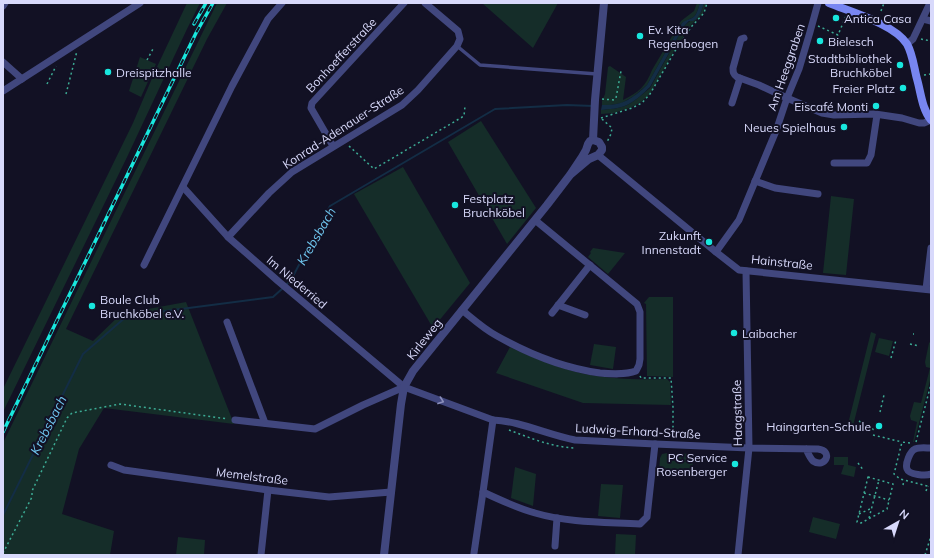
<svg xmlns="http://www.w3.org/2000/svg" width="934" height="558" font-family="Mulish,sans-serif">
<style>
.green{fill:#152d29}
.water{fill:#132d45}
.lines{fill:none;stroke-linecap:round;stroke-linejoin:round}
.stream{stroke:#132d45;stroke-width:2}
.path{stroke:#3cab94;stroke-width:1.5;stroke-dasharray:2 3;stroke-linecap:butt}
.service{stroke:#41477e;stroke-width:3.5}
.minor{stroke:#41477e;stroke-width:7}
.tertiary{stroke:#41477e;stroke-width:8}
.secondary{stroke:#7886f1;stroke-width:8}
.rail-casing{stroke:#18e7de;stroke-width:3.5}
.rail{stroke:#121124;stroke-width:2;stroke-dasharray:6;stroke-linecap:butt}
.oneway{stroke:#8c90bc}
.poi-dot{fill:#18e7de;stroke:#121124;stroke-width:1.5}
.labels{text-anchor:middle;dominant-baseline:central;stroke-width:4;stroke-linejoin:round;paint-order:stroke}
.poi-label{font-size:12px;fill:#d8d9fb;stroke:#121124;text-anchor:start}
.street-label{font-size:12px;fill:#d8d9fb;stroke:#121124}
.water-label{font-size:13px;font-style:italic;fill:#70c7f0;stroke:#121124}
</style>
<rect width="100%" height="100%" fill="#121124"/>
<g class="green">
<path d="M187,3H200L187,29L128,155L3,412V389L133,123L156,69Z"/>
<path d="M217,3H227L207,39L66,329L93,341L121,314L186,302L234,424L104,408L79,449L62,514L114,531L110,555H3V443Z"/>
<path d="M482,3H558L533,48Z"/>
<path d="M697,3H700C698,8 697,16 692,18C688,20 685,21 682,23L647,85L634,96L622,103L611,105H602V101L605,94L608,67L610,66L626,77L623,100C638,93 646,86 652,70L681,21L694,11Z"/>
<path d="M704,3H706L703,13L691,25L674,51L650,94L641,102L632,107L614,113L601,114V110C609,109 619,109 627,105C634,102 644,93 650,88L684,26L701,12Z"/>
<path d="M140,57L156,64L141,97L129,91Z"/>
<path d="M481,121L536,208L507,244L448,142Z"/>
<path d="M403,167L470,283L433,328L354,194Z"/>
<path d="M831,196L854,199L846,275L823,273Z"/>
<path d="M593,248L625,253L608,274L588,257L591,253L590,252Z"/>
<path d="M649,297H673V377L647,376L646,304L644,303Z"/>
<path d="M871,332L876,334L853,426L848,424Z"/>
<path d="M879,338L893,341L889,356L875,352Z"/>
<path d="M931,341V377L914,442H913L917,422L911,420L910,416L914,402L921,403L930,368L926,367L925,362L929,343Z"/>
<path d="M594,344L616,347L613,369L590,365Z"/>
<path d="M510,347C531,357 553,366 576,372C605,379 636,380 667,379L670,382L671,405L583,403L496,373Z"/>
<path d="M667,453L694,454L691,476L659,472L660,458L662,454Z"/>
<path d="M834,457H848V465L856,467L854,477L841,474L844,465H834Z"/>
<path d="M515,467L536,474L533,506L511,498Z"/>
<path d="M601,484L623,485L620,518L598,516Z"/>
<path d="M813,517L840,524L836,539L809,532Z"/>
<path d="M616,534L636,535L635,555H615Z"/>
<path d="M178,537L205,540L204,555H176Z"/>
</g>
<path class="water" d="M700,3H704L701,12L696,19L693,21H689L684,26L650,87C644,93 634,102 627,105C619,109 609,109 601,110L602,105C622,106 632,99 647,85L682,23C685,20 688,20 692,18C697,16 698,8 700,3Z"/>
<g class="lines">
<g class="stream">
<path d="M286,285L291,280L330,206L495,109L567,105L593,106"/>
<path d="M3,515L83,354L127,316L273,297L283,288"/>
</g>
<g class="path">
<path d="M881,11L884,3"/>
<path d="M818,26L838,35L846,16"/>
<path d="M921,39L931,41"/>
<path d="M147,60L153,49"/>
<path d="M924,75L931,74"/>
<path d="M47,84L56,66"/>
<path d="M66,94L77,51"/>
<path d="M602,99L614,100L616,98L621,71"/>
<path d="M601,118L632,108L642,103L650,94L675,51L692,26L704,13L707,3"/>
<path d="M602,119L612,128L611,134L608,140V142"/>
<path d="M349,146L374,169L464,116L465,106"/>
<path d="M913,334H914"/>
<path d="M910,344L919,346"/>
<path d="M891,358L896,340"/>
<path d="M640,376L641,378H671L673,407V438"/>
<path d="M880,412L884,395"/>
<path d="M859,421L874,430"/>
<path d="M509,430C530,438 552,447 574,448"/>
<path d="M873,435L902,442"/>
<path d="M916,442L931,384"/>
<path d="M910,443L902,442L894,474L900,479L931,487"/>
<path d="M858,463L864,471"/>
<path d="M868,477L893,484L887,509L861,523L857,522Z"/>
<path d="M903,485L904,480"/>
<path d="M926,491L928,486"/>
<path d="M864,493L889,500"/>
<path d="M859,514L872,508"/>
<path d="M869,518L879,480"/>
<path d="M3,553L32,497V491L67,418L72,413L120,404L228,419"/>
<path d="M925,555L931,536"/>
</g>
<path class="service" d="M457,46L480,65L597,74"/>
<g class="minor">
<path d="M3,6L5,3"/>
<path d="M923,19L931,21"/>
<path d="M744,38L741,39L733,68C733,72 733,74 737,77L759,85L787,98L822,113L834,115L875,114L902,118L919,123H924L931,120"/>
<path d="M907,44L913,39L930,3"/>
<path d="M3,62L22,79"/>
<path d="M3,91L140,3"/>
<path d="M732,103L740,78"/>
<path d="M333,146L311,108L312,103L404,3"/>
<path d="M598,155L716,252L739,270L931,290"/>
<path d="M834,163H867L871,155L877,115"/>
<path d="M755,181L775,188L818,194"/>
<path d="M183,187L228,237L278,281L404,387L493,420C520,421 548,435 575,440L655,444L749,448L818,449C834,451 825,469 813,461C810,458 808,453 806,449"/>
<path d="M228,237L269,193L292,172L402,105L418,90L457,46L460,39L458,31L425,3"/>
<path d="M716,252L739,220L776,131L787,98L799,69L810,32L818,3"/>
<path d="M144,265L232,86L268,19L282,3"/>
<path d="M926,289L931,248"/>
<path d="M558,305L585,315"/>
<path d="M462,310C473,319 484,329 497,336C529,354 563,368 600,373C612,374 625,375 636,371L639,365L640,359V312L637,304L535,220"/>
<path d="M552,313L590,265"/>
<path d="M227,322L265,423"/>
<path d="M235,420L315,429L363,405L404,387"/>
<path d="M493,420L483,492C500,500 517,508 535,513C569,523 605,522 640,524L647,517L655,444"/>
<path d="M931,448C926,448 919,447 915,449C910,451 905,464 907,469C909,475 926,476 931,474"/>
<path d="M111,465L124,470L268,490L329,497L391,492"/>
<path d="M555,546L557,518"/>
<path d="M474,553L483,492"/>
<path d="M261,555L268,490"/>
<path d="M738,555L749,448L746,271"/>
</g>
<g class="tertiary">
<path d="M593,140L595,100L604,3"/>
<path d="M384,555L401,404L404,387L413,371L547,205L570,175L582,157L586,150L588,144L590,141L593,140L599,142L602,147V150L598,155L589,159L570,175"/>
</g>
<path class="secondary" d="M829,3C851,12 894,24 907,44C913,55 914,68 917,79C921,93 922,109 931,120"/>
<g class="rail-casing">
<g id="rail">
<path d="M194,24L206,3"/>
<path d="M3,432L196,33L213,3"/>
</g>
</g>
<use href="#rail" class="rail"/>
</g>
<defs><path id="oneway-chevron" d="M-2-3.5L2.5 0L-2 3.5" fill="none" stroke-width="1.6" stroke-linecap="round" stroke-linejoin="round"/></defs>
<use class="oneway" href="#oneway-chevron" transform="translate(441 401) rotate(20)"/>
<g class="poi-dot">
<circle cx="836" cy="18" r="4"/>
<circle cx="640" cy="36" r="4"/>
<circle cx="820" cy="41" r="4"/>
<circle cx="900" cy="65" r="4"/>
<circle cx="108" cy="72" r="4"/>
<circle cx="903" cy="88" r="4"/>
<circle cx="876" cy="106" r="4"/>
<circle cx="844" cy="127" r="4"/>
<circle cx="455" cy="205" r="4"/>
<circle cx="709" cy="242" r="4"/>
<circle cx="92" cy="306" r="4"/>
<circle cx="734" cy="333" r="4"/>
<circle cx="879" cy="426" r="4"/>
<circle cx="735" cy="464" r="4"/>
</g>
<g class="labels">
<g class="poi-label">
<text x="844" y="18">Antica Casa</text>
<text x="648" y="29">Ev. Kita<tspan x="648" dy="14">Regenbogen</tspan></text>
<text x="828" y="41">Bielesch</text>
<text x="892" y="58" text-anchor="end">Stadtbibliothek<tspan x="892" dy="14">Bruchköbel</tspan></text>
<text x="116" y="72">Dreispitzhalle</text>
<text x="895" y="88" text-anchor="end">Freier Platz</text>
<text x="868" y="106" text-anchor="end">Eiscafé Monti</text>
<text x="836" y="127" text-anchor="end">Neues Spielhaus</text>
<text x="463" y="198">Festplatz<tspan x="463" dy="14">Bruchköbel</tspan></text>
<text x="701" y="235" text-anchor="end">Zukunft<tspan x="701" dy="14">Innenstadt</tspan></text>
<text x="100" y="299">Boule Club<tspan x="100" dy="14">Bruchköbel e.V.</tspan></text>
<text x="742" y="333">Laibacher</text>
<text x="871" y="426" text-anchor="end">Haingarten-Schule</text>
<text x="727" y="457" text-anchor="end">PC Service<tspan x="727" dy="14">Rosenberger</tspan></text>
</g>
<g class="street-label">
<text transform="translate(341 55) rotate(-47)">Bonhoefferstraße</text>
<text transform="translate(786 67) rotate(-71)">Am Heeggraben</text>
<text transform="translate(343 127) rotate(-33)">Konrad-Adenauer-Straße</text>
<text transform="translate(782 262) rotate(6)">Hainstraße</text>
<text transform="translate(297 282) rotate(40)">Im Niederried</text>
<text transform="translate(424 339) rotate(-52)">Kirleweg</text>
<text transform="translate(737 413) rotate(-91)">Haagstraße</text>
<text transform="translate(638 431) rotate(3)">Ludwig-Erhard-Straße</text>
<text transform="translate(252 476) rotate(7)">Memelstraße</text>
</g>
<g class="water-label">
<text transform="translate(316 236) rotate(-60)">Krebsbach</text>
<text transform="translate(48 425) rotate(-63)">Krebsbach</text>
</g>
</g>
<rect width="934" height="558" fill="none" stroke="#d8d9fb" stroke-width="8"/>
<g transform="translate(898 522) rotate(39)" stroke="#121124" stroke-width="3" paint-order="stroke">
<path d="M0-3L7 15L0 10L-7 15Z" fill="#d8d9fb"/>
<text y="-6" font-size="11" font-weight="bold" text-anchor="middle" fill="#d8d9fb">N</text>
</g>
</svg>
